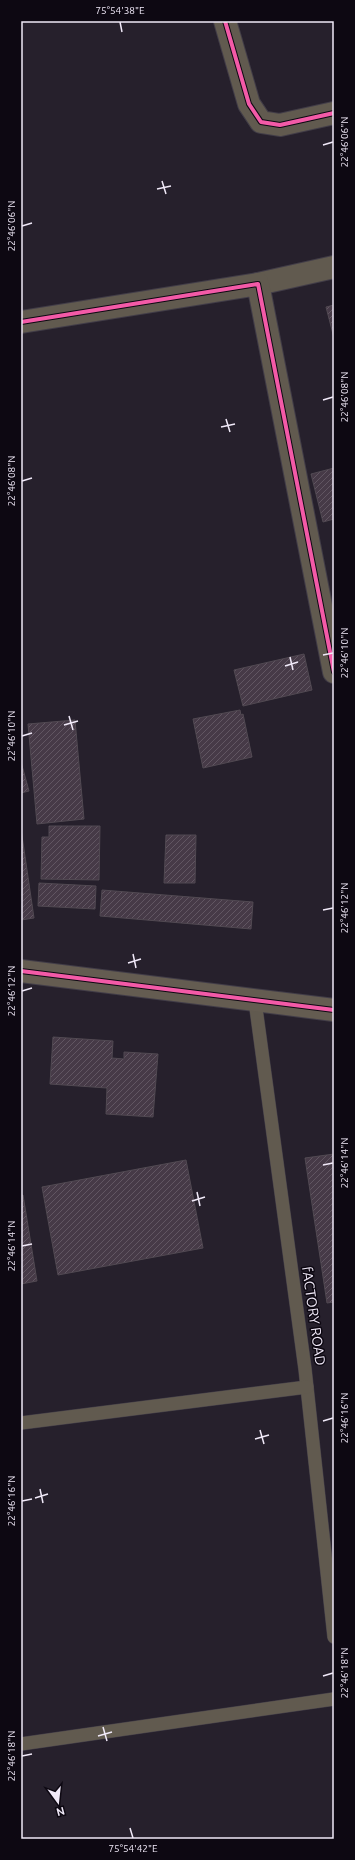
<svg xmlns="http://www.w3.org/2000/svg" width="355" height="1860" font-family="Ubuntu,sans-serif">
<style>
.building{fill:url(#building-hatch);stroke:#514952}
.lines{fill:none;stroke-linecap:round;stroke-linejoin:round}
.lane-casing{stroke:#423d48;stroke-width:14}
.street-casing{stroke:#423d48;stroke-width:24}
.secondary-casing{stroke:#423d48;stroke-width:24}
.lane{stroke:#615a4f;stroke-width:13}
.street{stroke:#615a4f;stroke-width:22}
.secondary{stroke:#645c51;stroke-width:22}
.cycleway-casing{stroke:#0d0812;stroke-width:6}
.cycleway{stroke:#f35aa7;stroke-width:4}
.ticks{fill:none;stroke:#f0e9f8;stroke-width:1.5}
.labels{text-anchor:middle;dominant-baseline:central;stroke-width:3;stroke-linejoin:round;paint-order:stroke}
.street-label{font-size:14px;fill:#f0e9f8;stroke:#0d0812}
.neatline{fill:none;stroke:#f0e9f8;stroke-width:1.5}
.ticks-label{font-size:10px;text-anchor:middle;fill:#f0e9f8}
</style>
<defs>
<pattern id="building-hatch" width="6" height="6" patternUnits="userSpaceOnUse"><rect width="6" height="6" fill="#463a47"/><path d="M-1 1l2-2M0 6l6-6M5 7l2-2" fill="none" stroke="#615662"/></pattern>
</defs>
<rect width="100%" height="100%" fill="#26202c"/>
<g class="building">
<path d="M334,305V338L326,307Z"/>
<path d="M334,468V519L323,522L311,474Z"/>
<path d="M304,654L312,690L243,706L234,670Z"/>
<path d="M240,710L241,715L243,714L252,757L203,768L193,719Z"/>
<path d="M75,720L84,819L37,824L28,724Z"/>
<path d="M21,762L29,791L21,793Z"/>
<path d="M49,826H100L99,880L41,879L42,837H49Z"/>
<path d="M21,829L34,918L21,920Z"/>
<path d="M166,835H196L195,883H164Z"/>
<path d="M39,883L96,886L95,909L38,906Z"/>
<path d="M102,890L253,902L251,929L100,916Z"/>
<path d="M53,1037L113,1041L112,1058L124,1059V1052L158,1054L153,1117L106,1114L107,1088L50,1084Z"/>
<path d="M334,1154V1302L327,1303L305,1158Z"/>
<path d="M186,1160L203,1248L58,1275L42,1187Z"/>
<path d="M21,1195H23L37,1281L21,1284Z"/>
</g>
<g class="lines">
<g class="lane-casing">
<g id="lane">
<path d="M255,1001L305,1369L334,1637"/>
<path d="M21,1423L307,1387"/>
<path d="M21,1744L334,1699"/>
</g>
</g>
<g class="street-casing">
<g id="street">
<path d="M225,21L249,104L261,122L280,125L334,113"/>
<path d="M258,284L334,267"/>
<path d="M21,322L258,284L334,672"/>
</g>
</g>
<g class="secondary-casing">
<path id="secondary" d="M21,971L334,1010"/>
</g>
<use href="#lane" class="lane"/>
<use href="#street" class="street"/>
<use href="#secondary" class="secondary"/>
<g class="cycleway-casing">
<g id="cycleway">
<path d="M225,21L249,104L261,122L280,125L334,113"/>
<path d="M21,322L258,284L334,672"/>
<path d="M21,971L334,1010"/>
</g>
</g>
<use href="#cycleway" class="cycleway"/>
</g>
<path class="ticks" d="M120,22L122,32M323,145L333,142M162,181L166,194M157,189L171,186M22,226L32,223M323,400L333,397M226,419L230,432M221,427L235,424M22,481L32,478M323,655L333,653M290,657L293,670M285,666L298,662M69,716L73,730M64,725L78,721M22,736L32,733M323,910L333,908M133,954L136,968M128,963L141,959M22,991L32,988M323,1165L333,1163M197,1192L200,1206M192,1201L205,1197M22,1246L32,1244M323,1421L333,1418M260,1430L264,1444M255,1439L269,1435M40,1489L43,1503M35,1498L48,1494M22,1501L32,1499M323,1676L333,1673M103,1727L107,1741M98,1736L112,1732M22,1756L32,1754M130,1828L133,1838"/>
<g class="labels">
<g class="street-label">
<text transform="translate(314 1316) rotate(82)">fACTORY ROAD</text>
</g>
</g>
<rect width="355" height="1860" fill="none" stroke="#0d0812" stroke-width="44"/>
<g transform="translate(58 1802) rotate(165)" stroke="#0d0812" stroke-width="3" paint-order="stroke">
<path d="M0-3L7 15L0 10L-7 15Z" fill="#f0e9f8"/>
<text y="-6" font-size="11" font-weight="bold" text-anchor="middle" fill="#f0e9f8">N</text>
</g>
<rect x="22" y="22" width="311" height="1816" class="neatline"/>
<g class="ticks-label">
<text x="120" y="14">75°54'38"E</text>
<text transform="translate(344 142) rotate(-90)" y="4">22°46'06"N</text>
<text transform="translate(11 226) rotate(-90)" y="4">22°46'06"N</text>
<text transform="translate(344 397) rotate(-90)" y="4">22°46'08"N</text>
<text transform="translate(11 481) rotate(-90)" y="4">22°46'08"N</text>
<text transform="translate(344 653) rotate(-90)" y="4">22°46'10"N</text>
<text transform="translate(11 736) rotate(-90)" y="4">22°46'10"N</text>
<text transform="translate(344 908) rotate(-90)" y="4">22°46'12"N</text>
<text transform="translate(11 991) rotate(-90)" y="4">22°46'12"N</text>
<text transform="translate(344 1163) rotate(-90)" y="4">22°46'14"N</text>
<text transform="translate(11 1246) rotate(-90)" y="4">22°46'14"N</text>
<text transform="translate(344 1418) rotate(-90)" y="4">22°46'16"N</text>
<text transform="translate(11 1501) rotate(-90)" y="4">22°46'16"N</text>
<text transform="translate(344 1673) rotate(-90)" y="4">22°46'18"N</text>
<text transform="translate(11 1756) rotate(-90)" y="4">22°46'18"N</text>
<text x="133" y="1852">75°54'42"E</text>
</g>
</svg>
